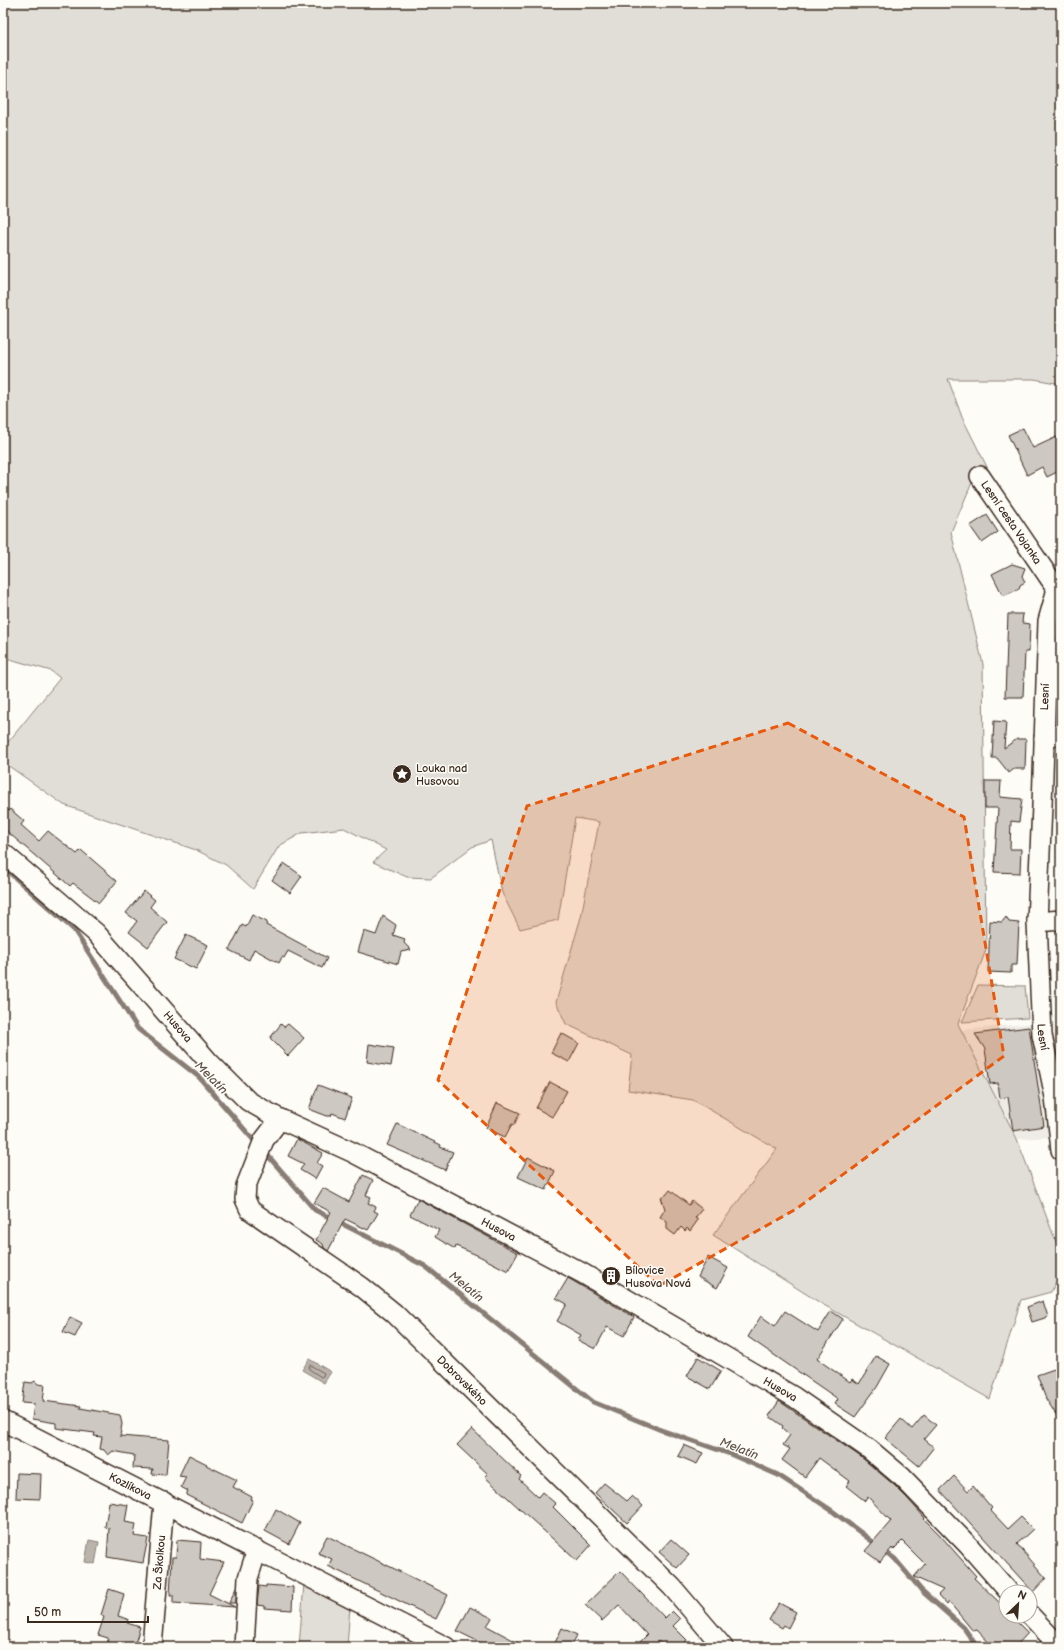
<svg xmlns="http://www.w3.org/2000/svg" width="1064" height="1650" font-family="'Balsamiq Sans',sans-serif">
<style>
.built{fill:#efece7}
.green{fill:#e1ded7;stroke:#8e847a}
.water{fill:#bbb4ad;stroke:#887d74}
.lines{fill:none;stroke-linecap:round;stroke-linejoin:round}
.shore{stroke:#6e6157;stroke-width:1}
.stream{stroke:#887d74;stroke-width:5}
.building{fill:#cdc8c2;stroke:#3b2a1e}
.street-casing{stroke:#3b2a1e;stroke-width:22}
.street{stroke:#fdfcf7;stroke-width:19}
.marked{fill:#e8590c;fill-opacity:0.2;stroke:#e8590c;stroke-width:3;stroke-dasharray:8 5;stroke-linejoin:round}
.labels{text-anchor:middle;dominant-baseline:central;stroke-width:3;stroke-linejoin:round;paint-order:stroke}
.street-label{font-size:11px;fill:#3b2a1e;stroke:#fdfcf7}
.poi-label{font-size:11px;fill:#3b2a1e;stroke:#fdfcf7;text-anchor:start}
.water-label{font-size:12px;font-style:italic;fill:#615349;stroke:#fdfcf7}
</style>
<rect width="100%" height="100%" fill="#fdfcf7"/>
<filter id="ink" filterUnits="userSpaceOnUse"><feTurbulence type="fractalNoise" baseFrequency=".025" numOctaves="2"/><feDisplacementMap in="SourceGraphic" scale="8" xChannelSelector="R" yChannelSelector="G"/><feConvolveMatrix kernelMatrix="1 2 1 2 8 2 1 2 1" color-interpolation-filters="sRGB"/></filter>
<g filter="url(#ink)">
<path class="built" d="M1035,1023L1052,1137L1017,1139L961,1030Z"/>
<g class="green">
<path d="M3,3H1061V384L1034,379H948L962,417L990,473L974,478L951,532L983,664L986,950L958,1024L1017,1139L1061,1255V1272L1051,1292L1021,1300L990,1399L822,1304L713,1235L777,1149L693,1100L628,1090L632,1055L566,1024L556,1002L581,917L599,822L575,818L558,920L520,929L502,893L491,840L472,847L431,878L407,877L373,862L386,850L344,828L302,833L279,846L253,889L226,865L196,850L64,805L3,762V744L9,741L60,678L51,671L3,657Z"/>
<path d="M978,985L1025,986L1028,1018L962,1022Z"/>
<path d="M304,1583L350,1606L347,1647H299Z"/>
</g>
<g class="water">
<path d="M309,1359L331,1372L324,1383L302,1370Z"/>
<path d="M89,1540L99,1542L95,1564L85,1562Z"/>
</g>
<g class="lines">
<path class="shore" d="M310,1365L324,1373L323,1376L321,1377L309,1369Z"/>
<g class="stream">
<path d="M3,867L74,930L138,1029L199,1077L257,1144"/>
<path d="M264,1151L315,1210L425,1266L593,1402L661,1430L730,1454L778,1475L831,1510L877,1545"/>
<path d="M883,1550L895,1559L922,1591L964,1628L977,1647"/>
</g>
</g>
<g class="building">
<path d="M1023,428L1033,448L1061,435V470L1047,477L1042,467L1027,475L1008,435Z"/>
<path d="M987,515L998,532L982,543L970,526Z"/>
<path d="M1012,564L1025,568L1022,576L1025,582L1020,585L1019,589L1003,596L992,574Z"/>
<path d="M1008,614H1023L1022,623L1030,624L1029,652H1025L1023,697H1005Z"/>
<path d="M994,721L1006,722L1004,748L1017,739H1026L1025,769H1014L1009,773L997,758H992Z"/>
<path d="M985,781H1001L1000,797L1022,799L1019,822L1011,821L1010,849H1021L1020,873L994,872L998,808H985Z"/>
<path d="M10,809L24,821L21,825L39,841L48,831L77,854L81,850L117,881L99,903L73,883L70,886L3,828V816Z"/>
<path d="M284,863L302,876L290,893L272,880Z"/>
<path d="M144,891L155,900L150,907L167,922L148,947L129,932L137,921L126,913Z"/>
<path d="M252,915L267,922L266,925L327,958L322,968L288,951L284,958L282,957L279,963L254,949L249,960L229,950L242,925L246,927Z"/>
<path d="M383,916L396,925L393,935L405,939L404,943L411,950L401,952L398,964L358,952L364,931L376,935Z"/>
<path d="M1006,917L1009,922L1019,923L1017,965H1011V973L988,972L990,921L1002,922Z"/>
<path d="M186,935L208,945L196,969L174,959Z"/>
<path d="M281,1024L284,1027L288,1024L304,1038L288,1056L270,1038Z"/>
<path d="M1029,1027L1044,1126L1013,1131L1008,1097L1000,1098L998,1083L990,1084L985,1049L975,1034Z"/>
<path d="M561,1033L579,1043L569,1062L551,1053Z"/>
<path d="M369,1044L394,1048L391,1066L367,1062Z"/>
<path d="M550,1082L567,1091L552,1117L536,1108Z"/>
<path d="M318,1085L352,1098L345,1118L332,1113L331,1116H327L309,1109Z"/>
<path d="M497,1103L520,1113L514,1125L512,1124L505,1137L486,1128Z"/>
<path d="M397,1124L441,1145L440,1147L453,1152L445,1170L387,1145Z"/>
<path d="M297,1139L323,1153L317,1163L322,1166L315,1179L300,1170L304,1164L288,1156Z"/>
<path d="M528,1157L555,1171L546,1190L518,1177Z"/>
<path d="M363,1175L373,1180L366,1195L371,1197L368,1203L376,1207L374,1211L378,1213L368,1230L345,1219L328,1251L324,1248L323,1244L316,1240L331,1212L314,1203L323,1188L349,1202Z"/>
<path d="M670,1190L689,1205L692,1201L702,1209L695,1218L698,1220L690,1231L687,1228L685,1231L681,1227L675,1235L667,1229V1222L660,1217L665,1209L661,1197L666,1195Z"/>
<path d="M418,1199L518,1253L508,1271L479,1256L456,1246L455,1249L435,1237L439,1230L410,1215Z"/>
<path d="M708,1257L728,1268L717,1288L698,1277Z"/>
<path d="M568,1278L634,1317L624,1336L607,1327L595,1349L578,1340L581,1335L557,1321L567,1304L556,1298Z"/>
<path d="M1043,1301L1048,1317L1032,1322L1027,1307Z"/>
<path d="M785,1311L818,1332L831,1311L843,1319L817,1359L850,1382L852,1379L859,1384L876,1356L890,1364L877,1387L855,1417L835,1404L838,1399L748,1337L761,1316L775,1326Z"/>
<path d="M70,1317L82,1323L75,1337L63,1332Z"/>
<path d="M698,1357L721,1371L710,1389L687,1376Z"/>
<path d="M1057,1368L1061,1381V1422L1046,1399L1037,1375Z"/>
<path d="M35,1381L38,1384L45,1385L43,1401L81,1406L80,1408L120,1415L122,1424L120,1436L169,1440L166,1475L152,1474L153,1469L133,1468L134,1455L113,1451L108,1455L104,1450L100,1449L102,1437L94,1436L95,1433L56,1428V1423L32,1419L34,1404L22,1403L25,1382L32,1383Z"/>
<path d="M779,1401L861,1457L894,1485L907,1498L925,1518L924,1519L940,1535L976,1576L974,1578L1001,1604L1000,1605L1006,1611V1616H1011L1028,1633L1015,1647H993L977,1630L973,1631L949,1602L947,1605L938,1595L943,1590L914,1577L925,1564L902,1541L893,1550L892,1548L880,1562L865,1551L891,1521L868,1497L865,1501L846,1486L850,1481L819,1458L805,1477L782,1460L790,1449L783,1445L790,1435L782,1428L783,1426L769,1416Z"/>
<path d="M924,1415L936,1425L924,1439L934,1447L919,1466L885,1438L901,1419L912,1429Z"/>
<path d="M472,1429L521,1476L519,1479L538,1497L542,1492L556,1504L553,1507L591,1545L577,1561L485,1477L488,1474L457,1445Z"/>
<path d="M684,1445L703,1453L697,1464L678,1456Z"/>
<path d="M189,1455L207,1464L206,1465L237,1480L233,1487L252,1497L251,1499L253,1500L242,1523L186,1495L188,1491L181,1487L186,1477L179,1476Z"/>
<path d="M17,1473L41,1474L40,1499L16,1498Z"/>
<path d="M954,1476L968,1491L973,1486L992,1508L990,1510L1008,1529L1021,1517L1033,1529L1017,1544L1046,1578L1033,1592L940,1490Z"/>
<path d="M604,1483L627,1501L632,1496L643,1506L627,1523L595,1493Z"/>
<path d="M109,1502L128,1505L125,1522L136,1524L134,1536L148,1538L143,1563L107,1557L109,1528L105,1527Z"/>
<path d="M276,1509L300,1523L289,1544L265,1531Z"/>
<path d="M327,1536L448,1595L436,1619L328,1566L332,1559L318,1553Z"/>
<path d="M671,1539L689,1555L677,1568L659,1552Z"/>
<path d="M177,1540L201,1542L200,1559L224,1562L209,1594L235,1607L173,1603V1595H170L172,1557H176Z"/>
<path d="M620,1571L665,1618L672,1611L680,1619L673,1626L687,1640L680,1647H664L658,1641L653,1647H635L647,1635L619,1605L602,1621L585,1605Z"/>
<path d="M266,1585L293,1587L292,1610L264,1608V1606L257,1605L259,1586L266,1587Z"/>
<path d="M236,1588V1603H229Z"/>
<path d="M109,1589L124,1594L118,1616L128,1619L127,1623L140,1627L134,1647H115L107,1644L108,1638L98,1635L104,1617L101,1615Z"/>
<path d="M779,1603L796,1612L788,1628L784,1625L782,1628L769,1620Z"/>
<path d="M470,1607L492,1618L487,1626L526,1647H489L457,1631Z"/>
<path d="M562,1628L577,1635L571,1647H553Z"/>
</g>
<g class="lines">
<g class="street-casing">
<g id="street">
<path id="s1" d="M980,476L1057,589"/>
<path id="s2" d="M1061,587L1057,589L1048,621L1042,806L1037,922L1042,1035L1055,1097L1061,1150"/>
<path d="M1044,738L1061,735"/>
<path id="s3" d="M3,853L96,933L209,1062L248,1101L280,1119L352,1152L582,1273L794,1397L869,1449L902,1477L968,1545L1009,1592"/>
<path d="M1037,922L1061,920"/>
<path id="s4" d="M280,1119L264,1140L246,1186L245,1199L250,1210L362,1287L394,1313L672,1587L723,1647"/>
<path id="s5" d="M3,1421L446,1647"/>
<path d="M1030,1615L1060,1647"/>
<path id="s6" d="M152,1647L164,1502"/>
<path d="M244,1647L248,1578L257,1550"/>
</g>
</g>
<use href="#street" class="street"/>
</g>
</g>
<path class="marked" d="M788,723L964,817L1004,1056L796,1209L659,1286L438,1080L527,806Z"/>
<defs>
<g id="sight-disc" transform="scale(1)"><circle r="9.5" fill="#3b2a1e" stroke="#fdfcf7"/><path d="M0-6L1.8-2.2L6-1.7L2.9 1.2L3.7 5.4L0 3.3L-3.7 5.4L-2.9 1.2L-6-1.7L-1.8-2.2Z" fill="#fff"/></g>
<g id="building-disc" transform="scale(1)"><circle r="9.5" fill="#3b2a1e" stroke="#fdfcf7"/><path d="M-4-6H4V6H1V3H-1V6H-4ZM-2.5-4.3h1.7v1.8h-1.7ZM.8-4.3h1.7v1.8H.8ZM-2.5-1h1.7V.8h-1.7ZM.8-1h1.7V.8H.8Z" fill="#fff"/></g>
</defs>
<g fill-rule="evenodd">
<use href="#sight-disc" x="402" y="774"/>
<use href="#building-disc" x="611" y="1276"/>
</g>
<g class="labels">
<g class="street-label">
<text stroke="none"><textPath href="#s1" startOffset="56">Lesní cesta Vojanka</textPath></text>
<text transform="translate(1045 697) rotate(-88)">Lesní</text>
<text stroke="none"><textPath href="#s3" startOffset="247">Husova</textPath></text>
<text stroke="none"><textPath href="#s2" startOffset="454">Lesní</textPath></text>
<text stroke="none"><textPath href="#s3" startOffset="631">Husova</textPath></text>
<text stroke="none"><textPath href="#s4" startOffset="374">Dobrovského</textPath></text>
<text stroke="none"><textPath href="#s3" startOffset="955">Husova</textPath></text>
<text stroke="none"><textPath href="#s5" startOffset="143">Kozlíkova</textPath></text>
<text stroke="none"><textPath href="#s6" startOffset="85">Za Školkou</textPath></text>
</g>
<g class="poi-label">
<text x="416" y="768">Louka nad<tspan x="416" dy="13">Husovou</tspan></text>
<text x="625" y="1270">Bílovice<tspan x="625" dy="13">Husova Nová</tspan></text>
</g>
<g class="water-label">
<text transform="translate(211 1078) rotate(45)">Melatín</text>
<text transform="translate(466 1287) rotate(39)">Melatín</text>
<text transform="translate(739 1449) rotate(21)">Melatín</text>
</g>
</g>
<rect width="1064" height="1650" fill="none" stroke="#fdfcf7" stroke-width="16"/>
<rect x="8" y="8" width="1048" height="1634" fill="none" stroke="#3b2a1e" stroke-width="1.5" filter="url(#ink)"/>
<g transform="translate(1018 1604) rotate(25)"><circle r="19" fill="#fdfcf7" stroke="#afa8a0"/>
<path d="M0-3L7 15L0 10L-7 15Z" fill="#3b2a1e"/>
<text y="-6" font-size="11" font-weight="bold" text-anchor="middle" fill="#3b2a1e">N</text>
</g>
<path d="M28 1616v6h120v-6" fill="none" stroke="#3b2a1e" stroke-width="2"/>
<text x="34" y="1616" font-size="12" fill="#3b2a1e" stroke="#fdfcf7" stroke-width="3" paint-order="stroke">50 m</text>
</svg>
